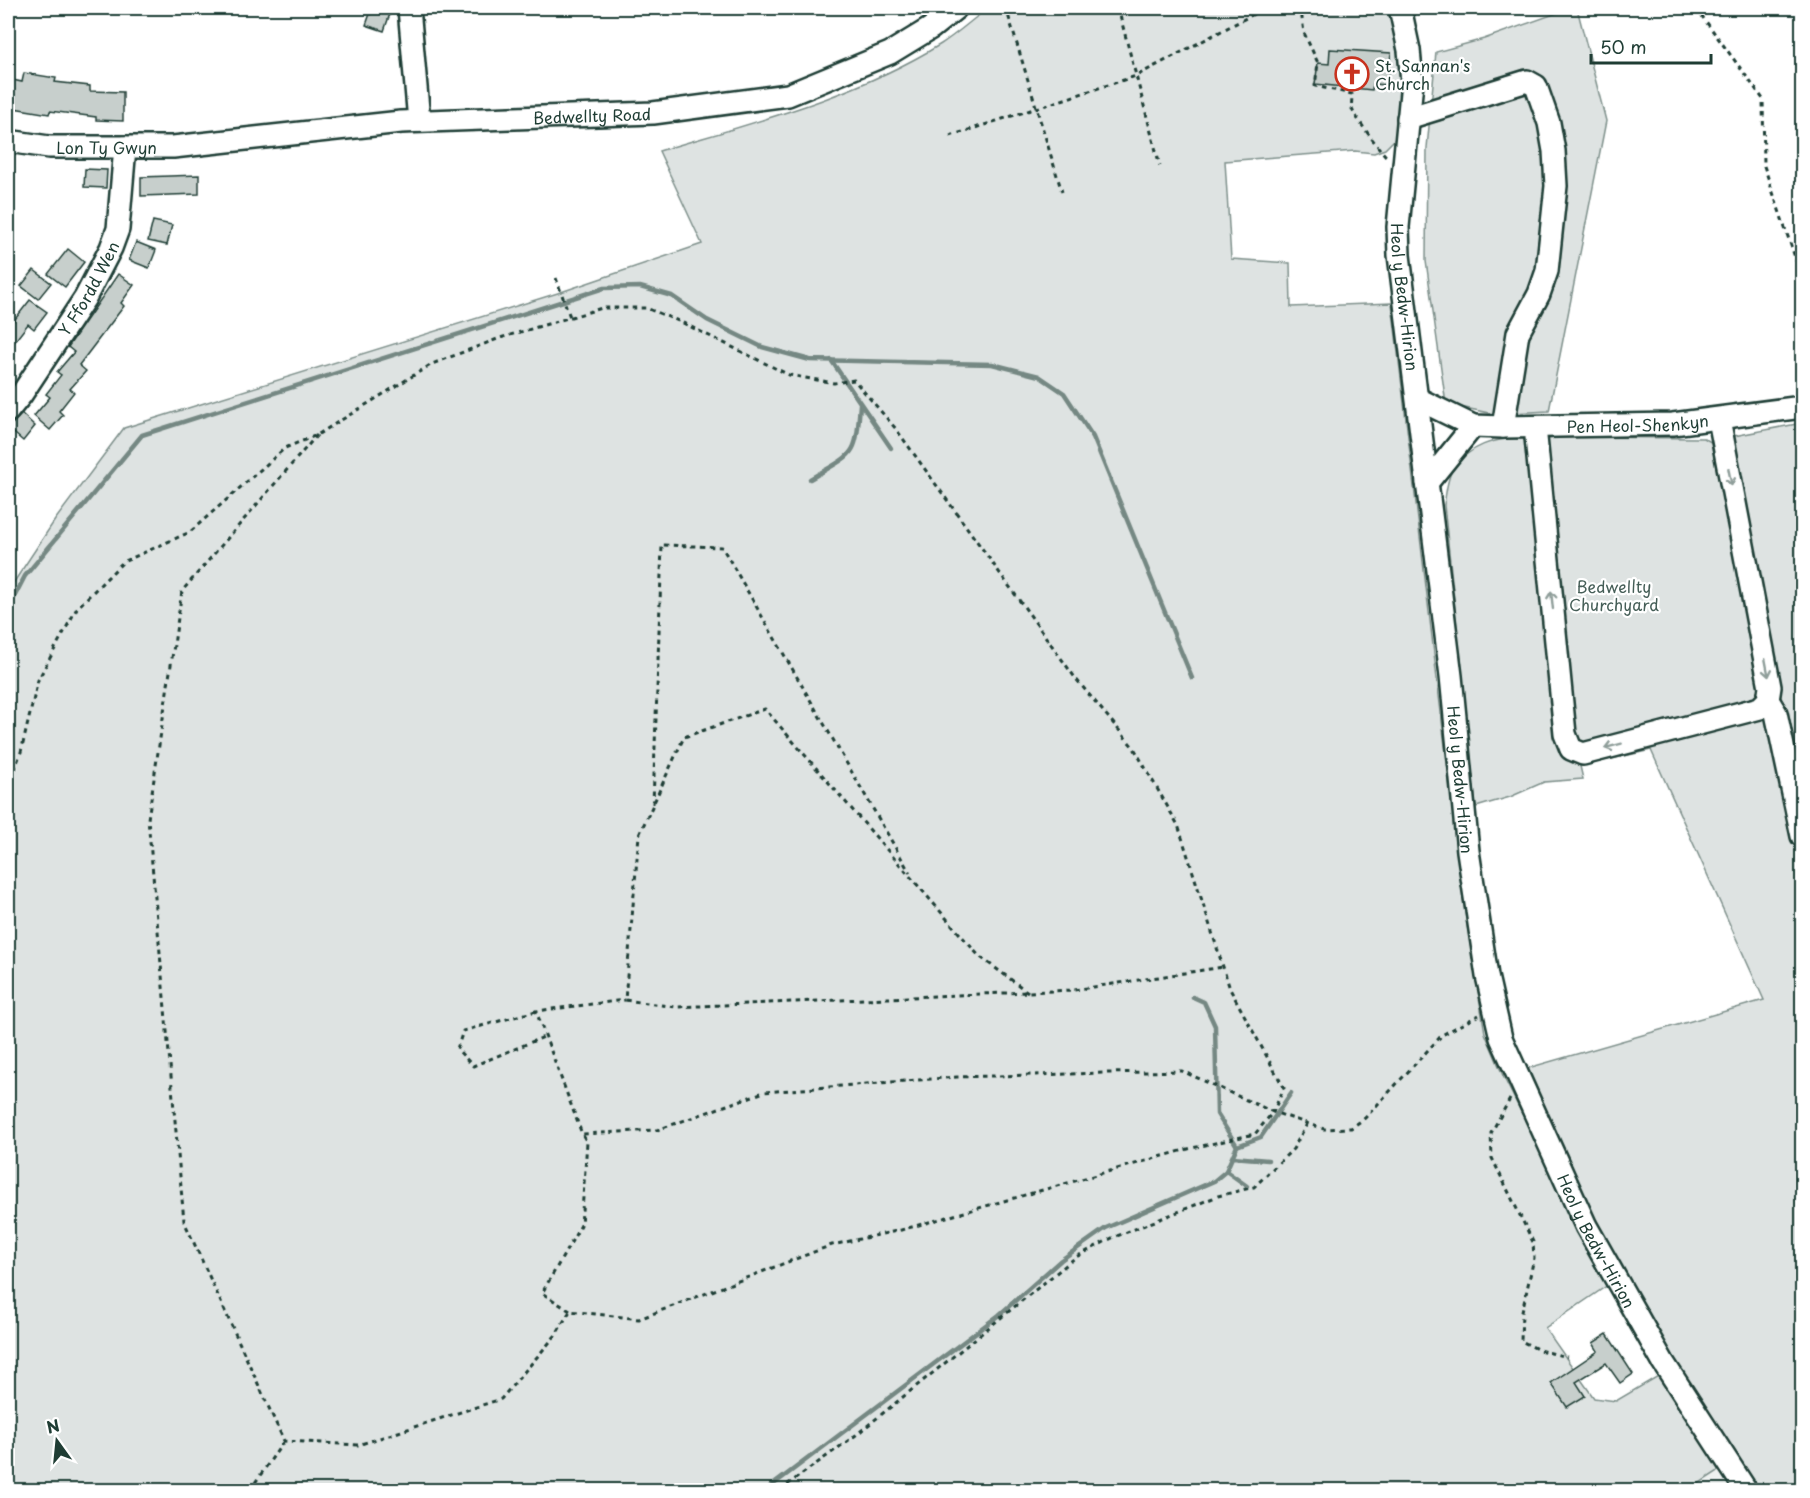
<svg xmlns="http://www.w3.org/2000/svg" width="1810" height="1498" font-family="'Playpen Sans',sans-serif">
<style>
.built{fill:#eef1f0}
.green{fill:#dee3e2;stroke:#7e908b;stroke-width:1.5}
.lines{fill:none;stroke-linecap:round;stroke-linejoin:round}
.stream{stroke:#758883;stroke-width:4.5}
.building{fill:#c7cfcc;stroke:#1f3d34;stroke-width:1.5}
.minor-casing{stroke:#1f3d34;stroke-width:26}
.path{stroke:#1f3d34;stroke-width:3;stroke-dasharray:4.5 4.5;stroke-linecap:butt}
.minor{stroke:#fff;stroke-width:21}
.oneway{stroke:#8f9e9a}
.labels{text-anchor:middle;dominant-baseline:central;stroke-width:4.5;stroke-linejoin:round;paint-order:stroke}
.poi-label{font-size:16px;fill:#1f3d34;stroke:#fff;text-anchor:start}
.street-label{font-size:16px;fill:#1f3d34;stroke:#fff}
.park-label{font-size:16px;fill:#455e57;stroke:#fff}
</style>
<rect width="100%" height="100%" fill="#fff"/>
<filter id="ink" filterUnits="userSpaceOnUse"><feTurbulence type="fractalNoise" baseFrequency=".0167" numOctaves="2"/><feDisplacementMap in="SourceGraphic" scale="12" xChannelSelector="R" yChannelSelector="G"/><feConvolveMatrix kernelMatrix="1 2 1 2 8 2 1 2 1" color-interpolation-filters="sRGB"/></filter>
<g filter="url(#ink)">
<path class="built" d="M1718,1471L1730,1490H1689Z"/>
<g class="green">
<path d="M988,8H1391L1403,69L1397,137L1385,149L1374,153L1355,151L1225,161L1231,259L1290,263L1291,307L1392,303L1465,913L1485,1033L1504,1078L1608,1285L1545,1328L1594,1398L1616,1401L1665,1372L1723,1468L1689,1490H8V591L55,520L124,428L561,292L702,244L659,151C755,122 855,97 941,44C958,33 973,19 988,8Z"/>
<path d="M1571,8H1577L1606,121L1549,411L1494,414L1446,404L1426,261L1427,148L1436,52L1484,39Z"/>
<path d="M1802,423V1490H1757L1642,1313L1572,1176L1529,1078L1528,1068L1764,1000L1651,750L1580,766L1583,779L1544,782L1510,797L1476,807L1444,505C1446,495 1447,477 1453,469C1469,446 1495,437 1523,439L1531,447L1542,440L1560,437L1704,438L1714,444L1726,445L1734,436Z"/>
</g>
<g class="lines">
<g class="stream">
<path d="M831,360L891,448"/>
<path d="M810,479C856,452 856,458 860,404"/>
<path d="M8,609L25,576L142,435L604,288L640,287L672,296L707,320L762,347L810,360L992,364L1039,376L1064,393L1093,437L1192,678"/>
<path d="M1237,1146L1261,1137L1291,1093"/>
<path d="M1233,1157L1268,1160"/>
<path d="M1226,1171L1247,1186"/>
<path d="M766,1490L999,1315L1061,1260L1106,1228L1214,1181L1226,1171L1237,1146L1217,1114L1215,1026L1204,1002L1193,997"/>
</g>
</g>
<g class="building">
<path d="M372,8H392L384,31L366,25Z"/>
<path d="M1330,49L1391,53L1387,85L1373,84L1372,90L1315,84L1318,63L1329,64Z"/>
<path d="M24,73L56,78L55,82L90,86V91L123,92V121L96,120V117L50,111L49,114L8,107V79L22,82Z"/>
<path d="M85,169L107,170L106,188L84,187Z"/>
<path d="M199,175V194L141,196V177Z"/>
<path d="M153,221L172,225L167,245L148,241Z"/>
<path d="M136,242L156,250L149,268L129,260Z"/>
<path d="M68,249L84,262L65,287L48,274Z"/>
<path d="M34,270L51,283L38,299L21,286Z"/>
<path d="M118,274L134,285L121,303L124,306L79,365L86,371L70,389L74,392L59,411L63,415L50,430L34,416L50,397L46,394L61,375L57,372L74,352L68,347Z"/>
<path d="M30,300L47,312L34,329L28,324L8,350V328Z"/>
<path d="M22,414L35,426L23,441L8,428Z"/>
<path d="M1607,1334L1633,1374L1620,1383L1606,1363L1576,1382L1585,1396L1567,1407L1551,1383L1598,1351L1593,1343Z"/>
</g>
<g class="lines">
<g class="minor-casing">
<g id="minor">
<path d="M409,8L419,121"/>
<path id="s1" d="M1400,8L1409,50L1412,82L1398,227L1399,255L1451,676L1468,851L1487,976L1501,1038L1586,1226L1663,1362L1746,1490"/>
<path d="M1408,118L1527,81L1536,86L1549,123L1554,151L1556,186L1547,271L1539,294L1518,333L1503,427"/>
<path id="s2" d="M8,141L49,147H173L401,122L653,113L788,95L890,53L931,28L956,8"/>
<path id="s3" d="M1418,399L1473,426L1503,427L1673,424L1802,407"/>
<path id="s4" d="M8,411L21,395L85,298L111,248L118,229L125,147"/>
<path d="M1535,427L1565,734L1571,749L1583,754L1760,708L1768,700L1770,687L1719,419"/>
<path d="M1427,483L1473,426"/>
<path d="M1768,700L1776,713L1802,836"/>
</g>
</g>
<g class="path">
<path d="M1006,8L1062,192"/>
<path d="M1118,8L1160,166"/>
<path d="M1288,8L1301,11L1304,33L1318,63L1315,86L1352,94C1352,99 1351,105 1352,109C1353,114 1382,153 1386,156"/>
<path d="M1696,8L1763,99L1764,166L1802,278"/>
<path d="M950,136L1136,76L1265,8"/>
<path d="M556,278L570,317"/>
<path d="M317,435L182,591L148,819L184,1221L284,1441L358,1445L501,1399L555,1336L570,1311L639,1319L832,1245L901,1230L1188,1149L1255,1134L1273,1112L1182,1071L957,1077L764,1092L657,1130L582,1134L536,1011L625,1000"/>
<path d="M8,787L21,752L38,680L77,608L123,562L190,532L285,448L317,435L432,364L500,338L602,308H646L681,322L789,375L834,383L854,380L896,429L1076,679L1134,748L1178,825L1230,989L1284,1088L1273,1112L1324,1129L1351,1128L1365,1118L1442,1035L1479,1015"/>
<path d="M653,804L662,545L722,547L910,873"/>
<path d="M1028,992L979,956L765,709L684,737L639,835L625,1000L676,1007L1028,992L1074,990L1223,967"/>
<path d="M536,1011L463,1031L457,1049L473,1066L546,1036"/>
<path d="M1510,1099L1491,1133L1492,1158L1533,1242L1534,1258L1522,1312L1521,1341L1539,1350L1567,1357"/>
<path d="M570,1311L542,1293L581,1225L587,1142L582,1134"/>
<path d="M250,1490L284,1441"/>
<path d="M780,1490L856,1435L1076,1257L1112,1238L1218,1196L1254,1187L1293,1149L1307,1124"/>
</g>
<use href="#minor" class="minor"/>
</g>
<defs><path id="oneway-shaft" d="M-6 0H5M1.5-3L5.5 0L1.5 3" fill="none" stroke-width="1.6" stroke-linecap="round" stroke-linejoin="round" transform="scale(1.5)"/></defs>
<g class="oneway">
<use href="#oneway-shaft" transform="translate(1730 477) rotate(79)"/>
<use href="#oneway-shaft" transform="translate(1552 600) rotate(-96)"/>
<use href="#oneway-shaft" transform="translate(1767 668) rotate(79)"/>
<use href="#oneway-shaft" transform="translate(1613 746) rotate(165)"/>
</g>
</g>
<defs>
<g id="church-ring" transform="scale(1.725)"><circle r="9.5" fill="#fff" stroke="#c8321e" stroke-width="1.5"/><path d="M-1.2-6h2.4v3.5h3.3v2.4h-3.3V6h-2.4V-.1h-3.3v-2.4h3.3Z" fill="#c8321e"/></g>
</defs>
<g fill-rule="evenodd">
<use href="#church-ring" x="1352" y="74"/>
</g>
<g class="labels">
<g class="poi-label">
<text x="1375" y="65">St. Sannan's<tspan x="1375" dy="18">Church</tspan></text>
</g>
<g class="street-label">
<text stroke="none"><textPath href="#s2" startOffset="586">Bedwellty Road</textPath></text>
<text stroke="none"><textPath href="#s2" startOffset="99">Lon Ty Gwyn</textPath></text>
<text stroke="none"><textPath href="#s4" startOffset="147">Y Ffordd Wen</textPath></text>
<text stroke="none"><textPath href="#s1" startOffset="291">Heol y Bedw-Hirion</textPath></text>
<text stroke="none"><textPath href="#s3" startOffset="226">Pen Heol-Shenkyn</textPath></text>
<text stroke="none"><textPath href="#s1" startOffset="777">Heol y Bedw-Hirion</textPath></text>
<text stroke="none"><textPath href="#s1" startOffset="1263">Heol y Bedw-Hirion</textPath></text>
</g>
<g class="park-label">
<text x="1614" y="586">Bedwellty<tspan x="1614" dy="18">Churchyard</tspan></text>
</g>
</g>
<rect width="1810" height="1498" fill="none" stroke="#fff" stroke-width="30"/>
<rect x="15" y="15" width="1780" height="1468" fill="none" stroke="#1f3d34" stroke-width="2" filter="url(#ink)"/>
<g transform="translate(57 1441) rotate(345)" stroke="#ffffff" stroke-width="4.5" paint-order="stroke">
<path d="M0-4.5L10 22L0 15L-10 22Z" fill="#1f3d34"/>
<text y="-9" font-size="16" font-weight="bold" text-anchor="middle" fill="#1f3d34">N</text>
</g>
<path d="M1591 54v9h120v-9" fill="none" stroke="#1f3d34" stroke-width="3"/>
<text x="1600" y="54" font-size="18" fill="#1f3d34" stroke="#ffffff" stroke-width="4.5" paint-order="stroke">50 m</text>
</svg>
